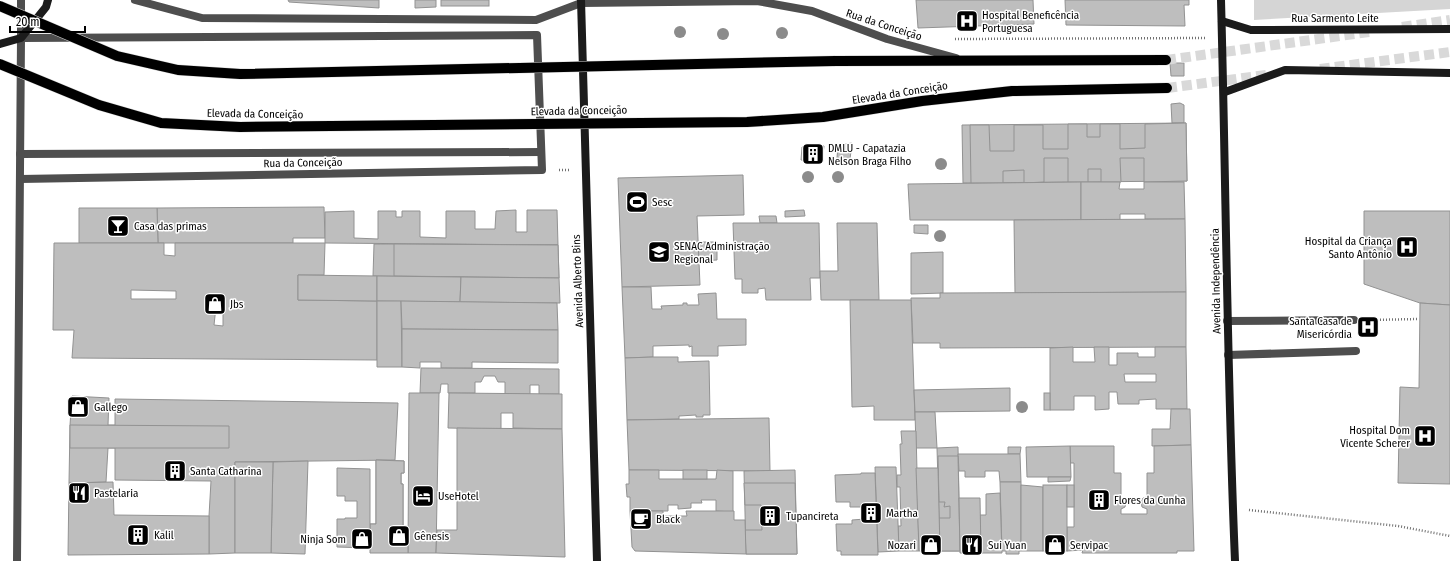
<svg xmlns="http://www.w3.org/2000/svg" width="1450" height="561" font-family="'Fira Sans Condensed',sans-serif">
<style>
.green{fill:#d5d5d5}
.building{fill:#bebebe;stroke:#929292;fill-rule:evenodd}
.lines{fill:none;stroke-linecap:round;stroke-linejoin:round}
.primary-tunnel{stroke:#d9d9d9;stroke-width:10;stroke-dasharray:10 5;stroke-linecap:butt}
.primary-casing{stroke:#dbdbdb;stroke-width:11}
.path{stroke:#707070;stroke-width:2.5;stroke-dasharray:1 2;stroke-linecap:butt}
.service{stroke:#4e4e4e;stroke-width:8}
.minor{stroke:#4e4e4e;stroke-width:8}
.tertiary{stroke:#4e4e4e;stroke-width:8}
.secondary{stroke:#1b1b1b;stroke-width:8}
.primary{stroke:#000;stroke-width:10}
.primary-bridge-casing{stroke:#dbdbdb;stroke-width:11;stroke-linecap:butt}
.primary-bridge{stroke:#000;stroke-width:10}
.tree{fill:#8b8b8b}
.labels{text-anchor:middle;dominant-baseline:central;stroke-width:3;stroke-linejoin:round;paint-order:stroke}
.poi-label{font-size:11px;fill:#000;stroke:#fff;text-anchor:start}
.street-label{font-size:11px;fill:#000;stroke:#fff}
</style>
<rect width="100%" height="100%" fill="#fff"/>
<path class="green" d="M1254,0H1450V9L1254,20Z"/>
<g class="building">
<path d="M288,0H379V8L289,2Z"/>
<path d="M415,0H436V7L415,8Z"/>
<rect x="441" y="0" width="48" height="6"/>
<path d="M916,0H1033L1034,24L918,28Z"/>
<path d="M1065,0H1189V5H1184L1185,26L1066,25Z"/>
<path d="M1170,63H1184V76H1171Z"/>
<path d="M1180,103L1184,105V123H1172L1171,104Z"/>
<path d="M1186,123L1187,181L963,183L962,125Z"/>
<path d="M1186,123L1187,181L1144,182V158H1120L1121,182H1101V169H1088V182H1068V158H1044V182L1024,183V170L1003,171V183H971L970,125H989L990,151H1014V125H1043V149H1068V124H1087V137H1100V124H1120V149L1145,148V124Z"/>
<path d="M852,143L850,159L837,158L838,145Z"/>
<path d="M824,146L822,162L801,160L802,147Z"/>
<path d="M743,175L744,215L697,216L700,285L622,287L618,178Z"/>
<path d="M1081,182V220H910L908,184Z"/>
<path d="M1081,182H1120L1119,189H1144V182H1184L1185,219H1145V214H1120V220H1081Z"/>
<path d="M324,207L325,238H293V243H158L157,208Z"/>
<path d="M79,208H157L158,243H79Z"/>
<path d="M516,210V232H527V210H557L558,245L325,243V212L354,211V238L378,239V211H396V217H402V211H420V237L446,238V211H475V229H495L496,211Z"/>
<path d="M804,210L805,216L785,217V211Z"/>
<path d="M1364,211H1450V305L1420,303L1364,284Z"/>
<path d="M759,216H776L777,223H760Z"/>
<path d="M1185,219L1186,292L1015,293L1014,220Z"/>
<path d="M733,223H819L820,278H810L811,300H766L765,288L758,289V293H742V279H735Z"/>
<path d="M837,223H877L879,300H821L820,271H838Z"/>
<path d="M914,225H928V234L914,233Z"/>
<path d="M698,242H717V260L699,261Z"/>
<path d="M54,243H164V255L175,256V243H325L324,275H298V300L377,301V360L72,358L74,330H53ZM131,290L176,291V299H131ZM216,307H223V326L214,325Z"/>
<path d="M374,244L558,245L559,278L373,276Z"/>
<path d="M394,244L558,245L559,278L394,276Z"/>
<path d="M943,252V293L911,294V253Z"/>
<path d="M298,275L377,276V301L298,300Z"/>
<path d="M377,276L461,277L460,302L377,301Z"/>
<path d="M461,277L559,278L560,303L460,302Z"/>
<path d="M622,287H651L652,309H662L661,306L683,305V303H687V305H699L698,294L716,293L717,319H746V345L718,346V356H692V346L689,347V345L653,346V357L625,358Z"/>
<path d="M1186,292V347L940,348V343H913L911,298H940V293H943Z"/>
<path d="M850,300H911L915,420H874V406L852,407Z"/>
<path d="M377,301H401L402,367H377Z"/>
<path d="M401,301L557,303L558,330L402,329Z"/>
<path d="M1420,303L1450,305V484L1398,483L1400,387L1419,388Z"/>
<path d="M402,329L558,330V363L472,362V368H441V362H420V368L402,367Z"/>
<path d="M1073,347V362H1095L1094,347H1109V365H1117V353H1138V357H1155V347H1186L1187,409H1156V399L1139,400V404H1118L1117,392H1109V409L1095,410V396H1074V410H1050V348ZM1124,374H1156V382H1125Z"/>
<path d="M653,357H678V362L709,361L710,415H703V417H696V415L679,416V419L627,420L625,358Z"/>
<path d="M421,368L559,369V394H539V385H530V394H505V382H498L495,376H484L481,382H475V393H448V384H441L440,393H420Z"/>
<path d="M1010,388V411L915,412L914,390Z"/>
<path d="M409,393H439L436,553H408Z"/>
<path d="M449,393L562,394V429L513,428V413H501V429L448,428Z"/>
<rect x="1044" y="393" width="6" height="17"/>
<path d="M72,396L109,398L108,425H115V399L398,403L395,460L235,462V553L209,554V516L211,481L115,480V448H108L106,482L69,483L70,425Z"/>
<path d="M1171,409H1190L1191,445L1152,446V429H1170Z"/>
<path d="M915,412H935L937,448H916Z"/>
<path d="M769,418L770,471L629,470L627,420Z"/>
<path d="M70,425L229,426V448H70Z"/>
<path d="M457,428L562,429L565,557L436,553L437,530H457Z"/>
<path d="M901,431H916L919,551H899L898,526H901L900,487H897V475H901L900,444H902Z"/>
<path d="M1191,445L1194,551H1177V553H1082L1083,550L1067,551V527H1074V463H1070V446H1114V473H1121V498L1125,499L1126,502L1125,507L1121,509V514H1147V509L1142,507L1141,502L1143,498L1147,497V473H1154V446Z"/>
<path d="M1070,446L1071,477H1027L1026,447Z"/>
<path d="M958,447L960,551H940L937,448Z"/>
<path d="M1008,447H1021L1020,454H1008Z"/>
<path d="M958,454H1020L1021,482H1000L999,471H985V477H965V471H959Z"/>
<path d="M938,456H958L960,551H940L939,518H950V506L944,507L945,502H939Z"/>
<path d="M376,460L404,461V473H401V484H403V530L408,529V539L370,538V524H376Z"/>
<path d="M376,460L404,461V473H401V484H403V530L408,529V553H370V524H376Z"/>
<path d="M308,461L305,554L271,553L273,462Z"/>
<path d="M235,462H273L271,553H235Z"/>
<path d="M875,467H896L899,551L878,552Z"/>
<path d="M337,468L370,469V548L337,547V519H345V518H357V501H345V496H337Z"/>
<path d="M916,468H938L940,551H919Z"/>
<path d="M629,470H659V479H716L717,470L733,471V512L716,511V500H701L702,503H691V508L678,509V505H668V511H630V497H627L626,484H629Z"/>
<rect x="683" y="470" width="24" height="9"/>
<path d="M795,470L797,554H746L744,471Z"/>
<path d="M861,473H875L878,555H841V551H837L836,524H852V520L865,519L864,507H850V502H836L835,475L861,474Z"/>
<path d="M1048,477H1071L1070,481L1048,482Z"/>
<path d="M113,482L114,515L209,516V554L68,555L69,483Z"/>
<path d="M1000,482H1021V551H1019V554H1006V551H1002Z"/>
<path d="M744,483H795L797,554H746L745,530H762L761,505H745Z"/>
<path d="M1021,485L1043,487V551H1021Z"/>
<rect x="1043" y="485" width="24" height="66"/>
<rect x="1067" y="485" width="7" height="22"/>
<path d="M1000,493L1002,553H981L980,515H986V494Z"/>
<path d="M959,498H980L981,553H960Z"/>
<path d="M630,511H663V516H687L686,511H734V520H745L746,554L635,551L632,547Z"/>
</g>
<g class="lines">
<g class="primary-tunnel">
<path d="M1402,27L1450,20"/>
<path d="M1166,60L1369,32"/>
<path d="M1320,69L1450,52"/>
<path d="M1167,88L1266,75"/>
</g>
<g class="primary-casing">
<g id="primary">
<path d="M835,61L1166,60"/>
<path d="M1012,91L1167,88"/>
</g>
</g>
<g class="path">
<path d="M955,39L1206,38"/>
<path d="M559,170H570"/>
<path d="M1371,320L1417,319"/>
<path d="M1249,510L1398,526L1450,536"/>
</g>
<g class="service">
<path d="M20,154L541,152"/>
<path d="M20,179L542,170L537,35L21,38V0"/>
<path d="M1227,321L1354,320"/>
<path d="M1228,355L1356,351"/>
</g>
<path class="minor" d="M17,561L21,38"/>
<path class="tertiary" d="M135,0L202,18L536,20L581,3L757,1L812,11L887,39L956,58"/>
<g class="secondary">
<path d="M581,0L597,561"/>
<path d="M1221,0C1226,187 1227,374 1235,561"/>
<path d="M1222,21L1251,30L1450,29"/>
<path d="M0,44L21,38L46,7L48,0"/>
<path d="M1225,92L1285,70L1450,73"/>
</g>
<use href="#primary" class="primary"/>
<g class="primary-bridge-casing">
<g id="primary-bridge">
<path d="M0,6L117,56L178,70L240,74L835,61"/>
<path d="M0,64L99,105L161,123L240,127L747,122L823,117L922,101L1012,91"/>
</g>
</g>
<use href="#primary-bridge" class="primary-bridge"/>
</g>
<g class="tree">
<circle cx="680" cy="32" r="6"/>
<circle cx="782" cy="33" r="6"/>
<circle cx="723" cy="34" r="6"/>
<circle cx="941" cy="164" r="6"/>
<circle cx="808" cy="177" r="6"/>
<circle cx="838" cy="177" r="6"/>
<circle cx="940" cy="236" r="6"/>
<circle cx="1022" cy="407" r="6"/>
</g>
<defs>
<g id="hospital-square" transform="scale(1.15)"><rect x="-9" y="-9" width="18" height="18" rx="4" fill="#000" stroke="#fff"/><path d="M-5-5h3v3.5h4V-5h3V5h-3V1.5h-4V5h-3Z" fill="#fff"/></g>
<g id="building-square" transform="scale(1.15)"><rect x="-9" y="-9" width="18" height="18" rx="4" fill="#000" stroke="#fff"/><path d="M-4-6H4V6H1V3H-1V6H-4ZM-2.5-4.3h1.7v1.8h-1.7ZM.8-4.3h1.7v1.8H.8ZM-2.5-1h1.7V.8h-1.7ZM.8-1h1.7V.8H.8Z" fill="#fff"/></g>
<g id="stadium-square" transform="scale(1.15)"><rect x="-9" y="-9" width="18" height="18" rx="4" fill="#000" stroke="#fff"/><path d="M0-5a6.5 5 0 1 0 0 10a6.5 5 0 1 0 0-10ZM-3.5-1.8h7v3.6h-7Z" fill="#fff"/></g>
<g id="bar-square" transform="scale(1.15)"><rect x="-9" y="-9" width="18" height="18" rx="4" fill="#000" stroke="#fff"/><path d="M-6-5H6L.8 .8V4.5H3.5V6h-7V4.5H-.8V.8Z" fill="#fff"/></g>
<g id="university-square" transform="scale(1.15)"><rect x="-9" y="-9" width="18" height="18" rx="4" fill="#000" stroke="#fff"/><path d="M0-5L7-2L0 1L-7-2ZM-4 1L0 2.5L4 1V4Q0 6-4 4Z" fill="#fff"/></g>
<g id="shop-square" transform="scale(1.15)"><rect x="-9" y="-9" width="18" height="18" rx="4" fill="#000" stroke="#fff"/><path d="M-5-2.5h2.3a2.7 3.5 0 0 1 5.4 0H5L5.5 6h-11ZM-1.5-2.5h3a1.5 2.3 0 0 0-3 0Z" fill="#fff"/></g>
<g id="restaurant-square" transform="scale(1.15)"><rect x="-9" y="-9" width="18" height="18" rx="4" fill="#000" stroke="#fff"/><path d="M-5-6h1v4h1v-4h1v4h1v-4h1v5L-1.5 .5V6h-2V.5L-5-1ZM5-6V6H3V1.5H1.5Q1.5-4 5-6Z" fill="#fff"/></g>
<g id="hotel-square" transform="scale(1.15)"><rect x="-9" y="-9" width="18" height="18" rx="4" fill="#000" stroke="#fff"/><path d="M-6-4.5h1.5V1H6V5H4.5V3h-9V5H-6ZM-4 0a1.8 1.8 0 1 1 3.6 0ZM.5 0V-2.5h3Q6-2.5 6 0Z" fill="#fff"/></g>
<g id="cafe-square" transform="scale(1.15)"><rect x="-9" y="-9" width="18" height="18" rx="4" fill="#000" stroke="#fff"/><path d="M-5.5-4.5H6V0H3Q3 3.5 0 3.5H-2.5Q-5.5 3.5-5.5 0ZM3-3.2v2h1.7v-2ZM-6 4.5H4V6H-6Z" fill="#fff"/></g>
</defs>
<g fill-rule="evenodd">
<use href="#hospital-square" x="967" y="21"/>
<use href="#building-square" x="813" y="154"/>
<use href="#stadium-square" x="637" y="202"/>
<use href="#bar-square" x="118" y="226"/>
<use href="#hospital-square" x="1407" y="247"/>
<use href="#university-square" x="659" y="252"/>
<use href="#shop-square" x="215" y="304"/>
<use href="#hospital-square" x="1368" y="327"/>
<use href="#shop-square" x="78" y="407"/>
<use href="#hospital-square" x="1425" y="436"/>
<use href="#building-square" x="175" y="471"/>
<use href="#restaurant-square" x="79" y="493"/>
<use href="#hotel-square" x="423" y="496"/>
<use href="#building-square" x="1099" y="500"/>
<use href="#building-square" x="871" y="513"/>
<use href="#building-square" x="770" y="516"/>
<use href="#cafe-square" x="641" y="519"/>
<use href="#building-square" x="138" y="535"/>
<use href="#shop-square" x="399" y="536"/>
<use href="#shop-square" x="362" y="539"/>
<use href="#shop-square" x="931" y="545"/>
<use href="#restaurant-square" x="972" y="545"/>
<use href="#shop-square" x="1055" y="545"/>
</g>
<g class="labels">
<g class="poi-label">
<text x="982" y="15">Hospital Beneficência<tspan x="982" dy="13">Portuguesa</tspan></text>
<text x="828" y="148">DMLU - Capatazia<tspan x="828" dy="13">Nelson Braga Filho</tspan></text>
<text x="652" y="202">Sesc</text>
<text x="134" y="226">Casa das primas</text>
<text x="1392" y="241" text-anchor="end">Hospital da Criança<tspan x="1392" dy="13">Santo Antônio</tspan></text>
<text x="674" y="246">SENAC Administração<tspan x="674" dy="13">Regional</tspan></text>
<text x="230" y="304">Jbs</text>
<text x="1352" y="321" text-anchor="end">Santa Casa de<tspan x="1352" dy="13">Misericórdia</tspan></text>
<text x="94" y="407">Gallego</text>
<text x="1410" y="430" text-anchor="end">Hospital Dom<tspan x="1410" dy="13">Vicente Scherer</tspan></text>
<text x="190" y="471">Santa Catharina</text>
<text x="94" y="493">Pastelaria</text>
<text x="438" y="496">UseHotel</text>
<text x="1114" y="500">Flores da Cunha</text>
<text x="886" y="513">Martha</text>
<text x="786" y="516">Tupancireta</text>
<text x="656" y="519">Black</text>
<text x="154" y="535">Kalil</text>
<text x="414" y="536">Gênesis</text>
<text x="346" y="539" text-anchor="end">Ninja Som</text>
<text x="916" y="545" text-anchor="end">Nozari</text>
<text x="988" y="545">Sui Yuan</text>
<text x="1070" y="545">Servipac</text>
</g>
<g class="street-label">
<text x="1335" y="18">Rua Sarmento Leite</text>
<text transform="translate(884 25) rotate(18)">Rua da Conceição</text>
<text transform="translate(900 93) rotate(-9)">Elevada da Conceição</text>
<text transform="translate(579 111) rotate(-1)">Elevada da Conceição</text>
<text transform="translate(255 114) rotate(1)">Elevada da Conceição</text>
<text transform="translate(303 163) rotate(-1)">Rua da Conceição</text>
<text transform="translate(578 281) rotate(-92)">Avenida Alberto Bins</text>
<text transform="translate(1216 281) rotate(-91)">Avenida Independência</text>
</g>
</g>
<path d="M10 26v6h75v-6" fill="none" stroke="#000000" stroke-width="2"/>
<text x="16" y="26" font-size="12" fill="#000000" stroke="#ffffff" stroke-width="3" paint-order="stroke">20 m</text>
</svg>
